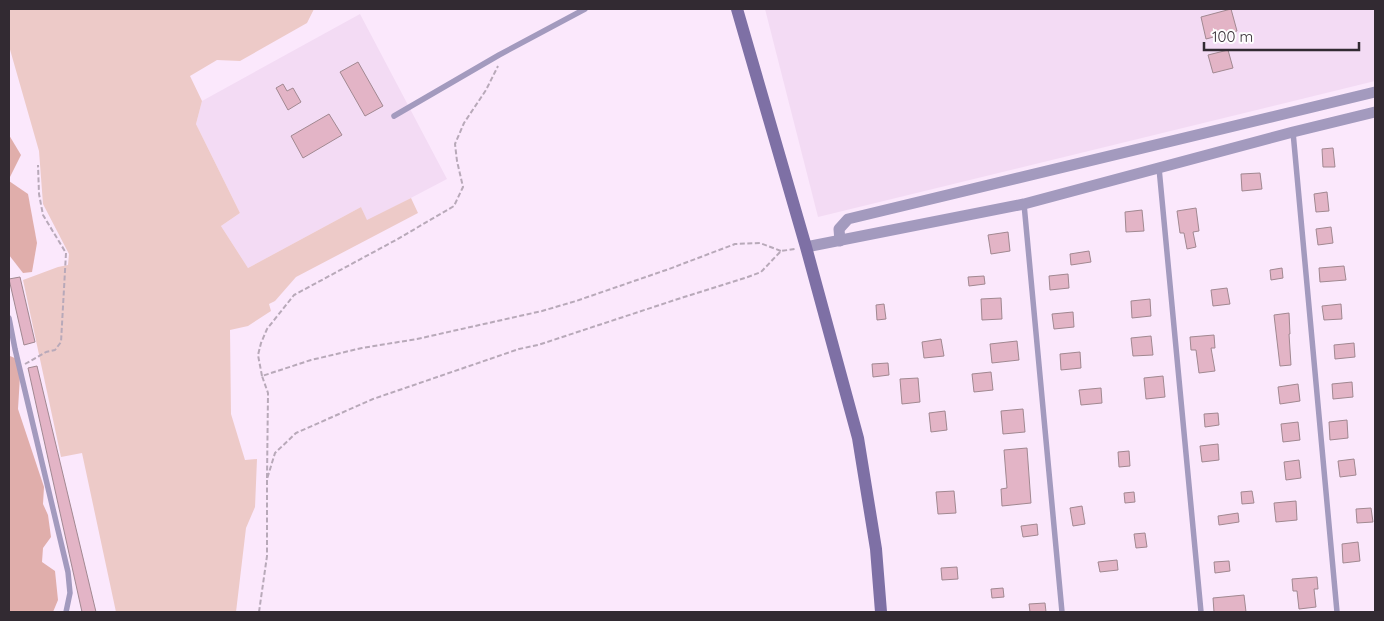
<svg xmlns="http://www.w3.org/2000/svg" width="1384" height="621" font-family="Quicksand,sans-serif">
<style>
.built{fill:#f3dbf4}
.green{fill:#edcac8}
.forest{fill:#e0aeab}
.building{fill:#e3b4c6;stroke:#a18891}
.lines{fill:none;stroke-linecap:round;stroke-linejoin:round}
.path{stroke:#b8a9b9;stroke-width:2;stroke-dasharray:5 2.5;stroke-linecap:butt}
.lane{stroke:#a39abe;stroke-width:5.5}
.street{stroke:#a39abe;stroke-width:11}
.secondary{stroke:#7e70a5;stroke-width:12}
</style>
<rect width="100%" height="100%" fill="#fbe8fc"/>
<g class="built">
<path d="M765,9H1375V81L818,217Z"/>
<path d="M360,14L447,179L367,221L361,207L248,268L221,226L240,213L196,124L202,101Z"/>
</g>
<path class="green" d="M9,9H314L307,23L240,61L217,60L190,76L202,101L196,124L240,213L221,226L248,268L361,207L367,220L411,198L418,213L296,277L275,301L269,304L271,311L248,326L230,330L231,414L245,460L257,459L255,507L246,528L236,612H116L82,453L61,457L23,280L58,267L68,265L69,254L43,204L39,151L9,46Z"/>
<g class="forest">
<path d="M9,135L21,155L9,179Z"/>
<path d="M9,181L28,194L37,243L32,272L23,273L9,255Z"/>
<path d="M10,356L17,359L20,376L18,409L44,487L43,504L48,515L51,537L43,548L42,562L55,571L58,600L53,612H9V357Z"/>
</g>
<g class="building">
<path d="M1231,9L1237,31L1206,39L1201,17Z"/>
<path d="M1228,50L1233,68L1213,73L1208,55Z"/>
<path d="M358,62L383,106L365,116L340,72Z"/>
<path d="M283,84L287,91L293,88L301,102L288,110L276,88Z"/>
<path d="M329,114L342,135L303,158L291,136Z"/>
<path d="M1333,148L1335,167H1323L1322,149Z"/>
<path d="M1260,173L1262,189L1242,191L1241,174Z"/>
<path d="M1327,192L1329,211L1316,212L1314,194Z"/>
<path d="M1196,208L1199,231L1193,232L1196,247L1187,249L1184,233H1180L1177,211Z"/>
<path d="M1142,210L1144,231L1126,232L1125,212Z"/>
<path d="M1331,227L1333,243L1318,245L1316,229Z"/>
<path d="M1008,232L1010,251L991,254L988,235Z"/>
<path d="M1089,251L1091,262L1071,265L1070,254Z"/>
<path d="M1344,266L1346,280L1320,282L1319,268Z"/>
<path d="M1282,268L1283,278L1271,280L1270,270Z"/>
<path d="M1068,274L1069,288L1050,290L1049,276Z"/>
<path d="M984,276L985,284L969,286L968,277Z"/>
<path d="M20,277L35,342L24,345L9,279Z"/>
<path d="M1227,288L1230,304L1213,306L1211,290Z"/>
<path d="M1001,298L1002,319L982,320L981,299Z"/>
<path d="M1150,299L1151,316L1132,318L1131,301Z"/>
<path d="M884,304L886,319L877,320L876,305Z"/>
<path d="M1341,304L1342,319L1324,320L1322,306Z"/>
<path d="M1073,312L1074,327L1054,329L1052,314Z"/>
<path d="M1289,313L1290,334H1289L1291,365L1280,366L1274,315Z"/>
<path d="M1214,335L1215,348H1211L1215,371L1199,373L1196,350H1191L1190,337Z"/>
<path d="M1151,336L1153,355L1133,356L1131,338Z"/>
<path d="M941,339L944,356L924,358L922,342Z"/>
<path d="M1017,341L1019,360L992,363L990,344Z"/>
<path d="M1354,343L1355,357L1335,359L1334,345Z"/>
<path d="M1080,352L1081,368L1061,370L1060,354Z"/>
<path d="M888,363L889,375L873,377L872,364Z"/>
<path d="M37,366L96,612H82L28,368Z"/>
<path d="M991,372L993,390L974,392L972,374Z"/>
<path d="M1163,376L1165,397L1146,399L1144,378Z"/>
<path d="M918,378L920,402L902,404L900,379Z"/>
<path d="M1352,382L1353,397L1333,399L1332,384Z"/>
<path d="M1298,384L1300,401L1280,404L1278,387Z"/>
<path d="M1101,388L1102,403L1081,405L1079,390Z"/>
<path d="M1023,409L1025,432L1003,434L1001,411Z"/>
<path d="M945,411L947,430L931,432L929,413Z"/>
<path d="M1218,413L1219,425L1205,427L1204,414Z"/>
<path d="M1347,420L1348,438L1330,440L1329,422Z"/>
<path d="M1298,422L1300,440L1283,442L1281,424Z"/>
<path d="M1218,444L1219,460L1202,462L1200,446Z"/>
<path d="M1027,448L1031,503L1002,506L1001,489L1007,488L1004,450Z"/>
<path d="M1129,451L1130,466L1119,467L1118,452Z"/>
<path d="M1354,459L1356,475L1340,477L1338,461Z"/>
<path d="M1299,460L1301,478L1286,480L1284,462Z"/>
<path d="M954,491L956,513L938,514L936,492Z"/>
<path d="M1252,491L1254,503L1242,504L1241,492Z"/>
<path d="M1134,492L1135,502L1125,503L1124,493Z"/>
<path d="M1296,501L1297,520L1276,522L1274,503Z"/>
<path d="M1082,506L1085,524L1073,526L1070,508Z"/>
<path d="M1371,508L1373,522L1357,523L1356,509Z"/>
<path d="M1238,513L1239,522L1219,525L1218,516Z"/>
<path d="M1037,524L1038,535L1023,537L1021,526Z"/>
<path d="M1145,533L1147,547L1136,548L1134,534Z"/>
<path d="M1358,542L1360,561L1343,563L1342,544Z"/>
<path d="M1117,560L1118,570L1100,572L1098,562Z"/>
<path d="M1229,561L1230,571L1215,573L1214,562Z"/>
<path d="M957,567L958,579L942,580L941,568Z"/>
<path d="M1317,577L1318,589H1314L1316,607L1299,609L1297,591H1293L1292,579Z"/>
<path d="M1003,588L1004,597L992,598L991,589Z"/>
<path d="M1244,595L1246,612H1214L1213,598Z"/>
<path d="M1045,603L1046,612H1030L1029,604Z"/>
</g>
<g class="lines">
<g class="path">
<path d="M25,364L46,352L55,350L61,342L66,253L43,215L39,194L38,165"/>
<path d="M262,376L258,355L261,343L267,329L294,295L396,240L454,206L463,187L457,161L455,144L464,123L486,90L498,66"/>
<path d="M267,478L268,393L262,376L311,360L362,348L417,339L542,311L576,301L669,269L735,244L760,243L781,251"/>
<path d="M259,612L267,556V479L275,453L296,433L373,399L519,349L538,345L684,297L745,278L761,272L781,251L795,249"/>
</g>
<g class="lane">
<path d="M394,116L499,55L585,9"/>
<path d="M1293,132L1337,612"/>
<path d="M1159,168L1201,612"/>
<path d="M1024,204L1062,612"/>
<path d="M9,318L15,349L68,572L70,593L66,612"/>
</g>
<g class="street">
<path d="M840,241L839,229L848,219L1375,92"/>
<path d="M806,247L1024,204L1293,132L1375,112"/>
</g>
<path class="secondary" d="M737,9L806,247L858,438L876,549L881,612"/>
</g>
<rect width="1384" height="621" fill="none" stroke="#322a32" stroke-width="20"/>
<path d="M1204 42v8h155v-8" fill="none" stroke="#322a32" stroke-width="2.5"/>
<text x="1212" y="42" font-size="15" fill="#322a32" stroke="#fdfdfd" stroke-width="4" paint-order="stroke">100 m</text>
</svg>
